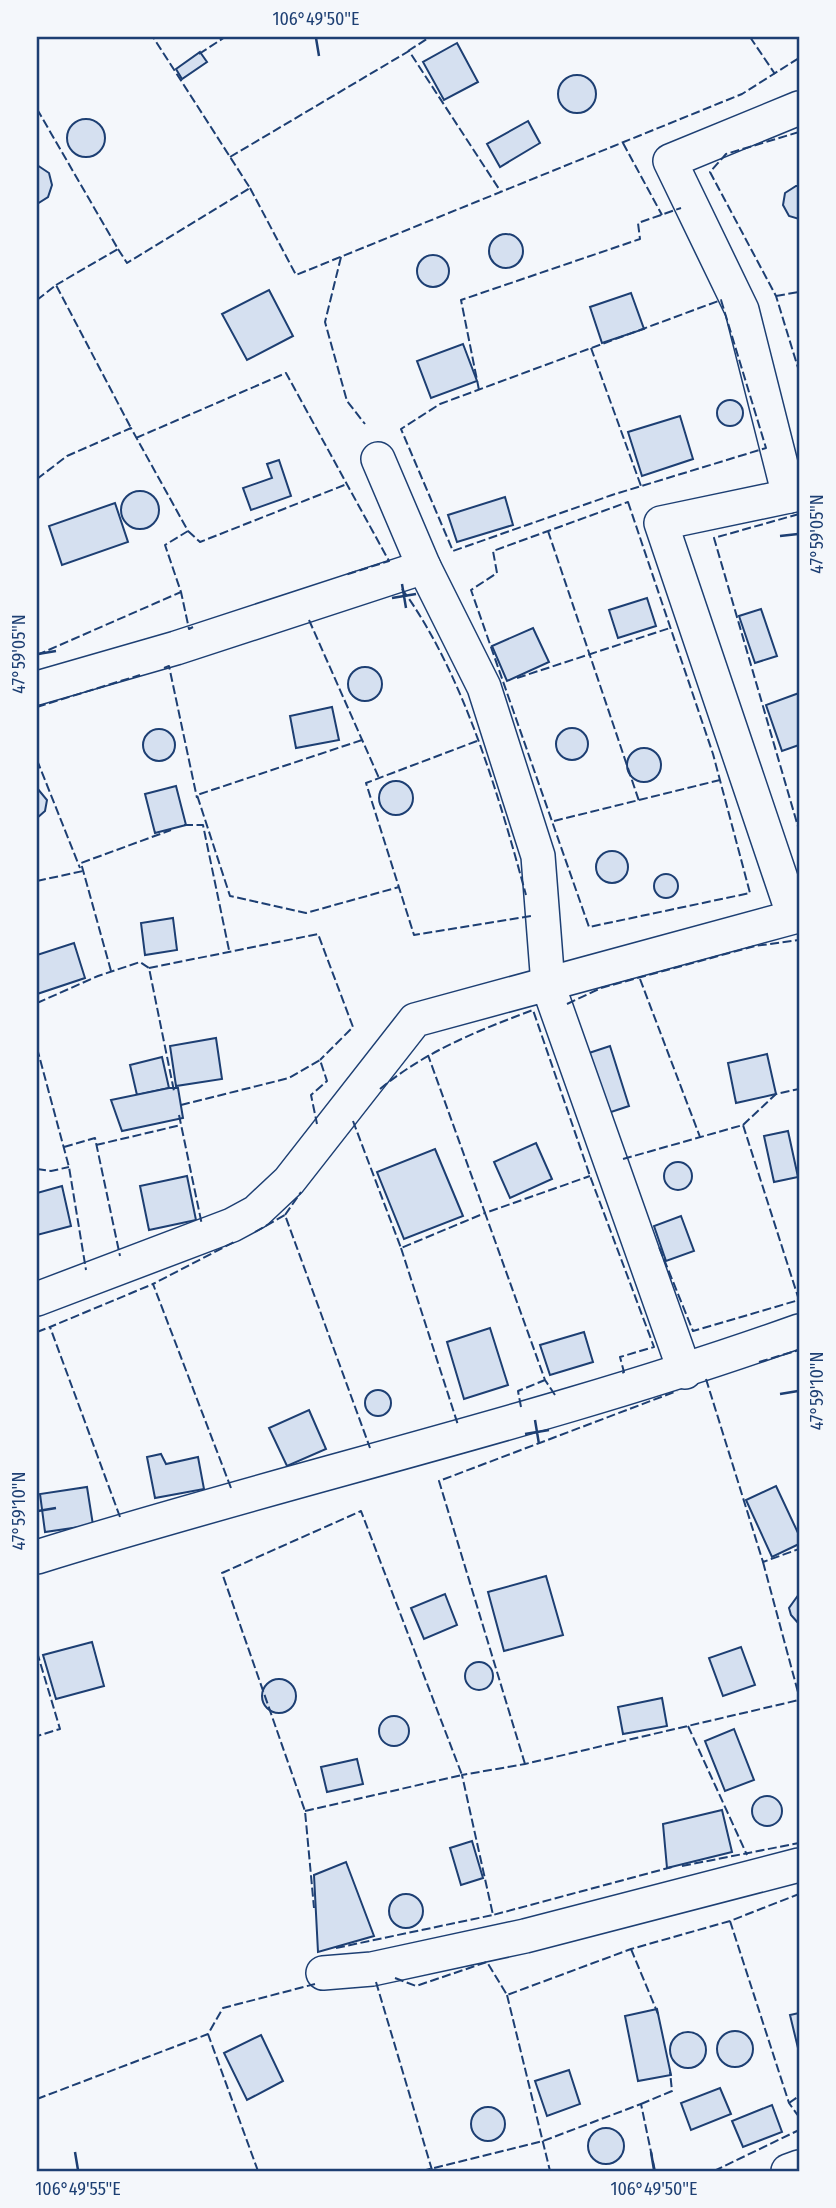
<svg xmlns="http://www.w3.org/2000/svg" width="836" height="2208" font-family="'Fira Sans Condensed',sans-serif">
<style>
.building{fill:#d5e0f0;stroke:#1d3f73;stroke-width:2}
.lines{fill:none;stroke-linecap:round;stroke-linejoin:round}
.street-casing{stroke:#1d3f73;stroke-width:36}
.street{stroke:#f4f7fb;stroke-width:33}
.fence{stroke:#1d3f73;stroke-width:2;stroke-dasharray:9 3.5;stroke-linecap:butt}
.ticks{fill:none;stroke:#1d3f73;stroke-width:2.5}
.neatline{fill:none;stroke:#1d3f73;stroke-width:2.5}
.ticks-label{font-size:18px;text-anchor:middle;fill:#1d3f73}
</style>
<rect width="100%" height="100%" fill="#f4f7fb"/>
<g class="building">
<path d="M457,43L478,82L444,100L423,62Z"/>
<path d="M200,52L207,62L182,79L176,69Z"/>
<circle cx="577" cy="94" r="19"/>
<circle cx="86" cy="138" r="19"/>
<path d="M528,121L540,143L500,167L487,144Z"/>
<path d="M37,165L49,173L52,185L48,197L37,204Z"/>
<path d="M796,186H799V219L789,216L783,205L785,193Z"/>
<circle cx="506" cy="251" r="17"/>
<circle cx="433" cy="271" r="16"/>
<path d="M269,290L293,336L247,360L222,314Z"/>
<path d="M631,293L644,329L602,343L590,307Z"/>
<path d="M463,344L477,381L431,398L417,361Z"/>
<circle cx="730" cy="413" r="13"/>
<path d="M680,416L693,459L642,476L628,432Z"/>
<path d="M279,460L291,496L251,510L243,488L272,478L267,464Z"/>
<circle cx="140" cy="510" r="19"/>
<path d="M505,497L513,525L457,542L448,515Z"/>
<path d="M115,503L128,542L62,565L49,526Z"/>
<path d="M647,598L656,626L618,638L609,610Z"/>
<path d="M761,609L777,656L755,663L739,616Z"/>
<path d="M533,628L549,662L507,681L492,646Z"/>
<circle cx="365" cy="684" r="17"/>
<path d="M799,693V745L782,751L766,705Z"/>
<path d="M332,707L339,740L296,748L290,716Z"/>
<circle cx="572" cy="744" r="16"/>
<circle cx="159" cy="745" r="16"/>
<circle cx="644" cy="765" r="17"/>
<circle cx="396" cy="798" r="17"/>
<path d="M176,786L186,825L155,833L145,794Z"/>
<path d="M37,788L47,800L45,811L37,818Z"/>
<circle cx="612" cy="867" r="16"/>
<circle cx="666" cy="886" r="12"/>
<path d="M173,918L177,950L145,955L141,923Z"/>
<path d="M74,943L85,978L37,994V955Z"/>
<path d="M216,1038L222,1079L176,1086L170,1046Z"/>
<path d="M610,1046L629,1106L605,1114L586,1054Z"/>
<path d="M767,1054L776,1094L736,1103L728,1063Z"/>
<path d="M162,1057L169,1088L137,1095L130,1065Z"/>
<path d="M169,1088H178L183,1118L122,1131L111,1100Z"/>
<path d="M788,1131L798,1177L774,1182L764,1136Z"/>
<path d="M536,1143L552,1179L510,1198L494,1162Z"/>
<path d="M435,1149L463,1216L404,1239L377,1172Z"/>
<circle cx="678" cy="1176" r="14"/>
<path d="M187,1176L196,1220L149,1230L140,1186Z"/>
<path d="M62,1186L71,1226L37,1235V1193Z"/>
<path d="M681,1216L694,1251L666,1261L654,1226Z"/>
<path d="M490,1328L508,1385L464,1399L447,1342Z"/>
<path d="M584,1332L593,1362L550,1375L540,1345Z"/>
<circle cx="378" cy="1403" r="13"/>
<path d="M309,1410L326,1449L287,1466L269,1428Z"/>
<path d="M161,1454L166,1464L198,1457L204,1489L155,1498L147,1457Z"/>
<path d="M776,1486L799,1535V1544L772,1557L746,1500Z"/>
<path d="M87,1487L93,1525L45,1532L40,1494Z"/>
<path d="M546,1576L563,1635L504,1651L488,1592Z"/>
<path d="M445,1594L457,1625L424,1639L411,1608Z"/>
<path d="M799,1594V1624L791,1615L789,1608Z"/>
<path d="M92,1642L104,1686L56,1699L43,1655Z"/>
<path d="M741,1647L755,1685L723,1696L709,1658Z"/>
<circle cx="479" cy="1676" r="14"/>
<circle cx="279" cy="1696" r="17"/>
<path d="M662,1698L667,1726L623,1734L618,1707Z"/>
<circle cx="394" cy="1731" r="15"/>
<path d="M734,1729L754,1780L725,1791L705,1741Z"/>
<path d="M357,1759L363,1784L327,1792L321,1767Z"/>
<circle cx="767" cy="1811" r="15"/>
<path d="M722,1810L732,1852L667,1868L663,1824Z"/>
<path d="M472,1841L483,1878L461,1885L450,1848Z"/>
<path d="M346,1862L374,1936L318,1952L314,1875Z"/>
<circle cx="406" cy="1911" r="17"/>
<path d="M657,2009L671,2075L638,2081L625,2016Z"/>
<path d="M799,2013V2048H798L790,2015Z"/>
<circle cx="735" cy="2049" r="18"/>
<circle cx="688" cy="2050" r="18"/>
<path d="M261,2035L283,2081L247,2100L224,2053Z"/>
<path d="M569,2070L580,2104L547,2116L535,2081Z"/>
<path d="M720,2088L731,2114L691,2130L681,2103Z"/>
<path d="M772,2105L782,2132L743,2147L732,2121Z"/>
<circle cx="488" cy="2124" r="17"/>
<circle cx="606" cy="2146" r="18"/>
</g>
<g class="lines">
<g class="street-casing">
<g id="street">
<path d="M378,459L424,567L484,687L538,856L548,985L685,1372"/>
<path d="M789,496L742,310L670,161L799,108"/>
<path d="M37,688L176,648L424,567"/>
<path d="M37,1299L232,1225L256,1212L289,1181L415,1020L794,917L661,523L799,494"/>
<path d="M37,1557C290,1478 550,1420 799,1331"/>
<path d="M323,1973L372,1969L525,1936L799,1865"/>
<path d="M788,2171L799,2167"/>
</g>
</g>
<use href="#street" class="street"/>
<g class="fence">
<path d="M750,37L775,74"/>
<path d="M408,51L430,37"/>
<path d="M199,54L225,37"/>
<path d="M37,109L118,249L56,285"/>
<path d="M799,132L726,154L710,172L776,296L799,371"/>
<path d="M623,143L662,215"/>
<path d="M230,157L409,51L501,192"/>
<path d="M250,188L296,275L742,94L799,58"/>
<path d="M118,249L127,263L250,188L153,37"/>
<path d="M341,257L325,322L347,401L365,424"/>
<path d="M776,296L799,292"/>
<path d="M37,300L56,285L131,428"/>
<path d="M721,300L766,448L612,495L453,551L401,429L440,404Z"/>
<path d="M591,348L641,486"/>
<path d="M479,390L461,300L640,239L638,223L681,208"/>
<path d="M136,438L286,373L389,561L345,575"/>
<path d="M37,479L67,456L131,428L188,531L165,545L181,592L189,629L193,627"/>
<path d="M628,502L713,754L750,893L589,927L471,590L497,573L493,551Z"/>
<path d="M799,514L714,538L799,830"/>
<path d="M188,531L200,542L347,484"/>
<path d="M548,531L639,801"/>
<path d="M402,589C463,672 499,796 526,895"/>
<path d="M309,620L379,778"/>
<path d="M37,655L181,592"/>
<path d="M164,668L169,666L197,798"/>
<path d="M517,678L670,628"/>
<path d="M37,707L140,675"/>
<path d="M362,740L197,795L230,896L306,913L399,887"/>
<path d="M477,741L366,783L414,935L531,916"/>
<path d="M37,760L80,868"/>
<path d="M554,821L720,780"/>
<path d="M184,825H203L229,950"/>
<path d="M37,881L83,871"/>
<path d="M149,968L318,934L353,1027L320,1060"/>
<path d="M111,971L81,863L171,830"/>
<path d="M640,979L700,1137"/>
<path d="M37,1003L98,976L140,962L149,968L174,1091"/>
<path d="M567,1004L601,988L755,946L799,940"/>
<path d="M37,1048L69,1167L86,1270"/>
<path d="M380,1089C426,1051 477,1031 533,1010L590,1176L654,1347L620,1357L624,1372L619,1374"/>
<path d="M181,1105L289,1078L320,1060L327,1081L311,1095L317,1124"/>
<path d="M179,1115L202,1225"/>
<path d="M353,1121L401,1248L485,1213L428,1055"/>
<path d="M743,1125L776,1094L799,1089"/>
<path d="M96,1145L181,1125"/>
<path d="M64,1147L95,1138L120,1256"/>
<path d="M623,1159L743,1125L799,1300L693,1331L659,1247"/>
<path d="M37,1169L51,1171L69,1167"/>
<path d="M285,1215L301,1192"/>
<path d="M255,1232L285,1215L370,1448"/>
<path d="M401,1248L458,1425"/>
<path d="M37,1332L50,1327"/>
<path d="M759,1362L799,1350"/>
<path d="M706,1379L763,1562L799,1549"/>
<path d="M555,1395L545,1380L485,1213L590,1176"/>
<path d="M521,1407L518,1391L545,1380"/>
<path d="M231,1488L153,1284L236,1241"/>
<path d="M120,1517L50,1327L153,1284"/>
<path d="M763,1562L799,1696"/>
<path d="M37,1652L60,1729L37,1736"/>
<path d="M688,1726L747,1855"/>
<path d="M525,1764L439,1481L677,1391"/>
<path d="M305,1811L462,1775L361,1511L222,1573L305,1811L314,1908"/>
<path d="M682,1866L799,1843"/>
<path d="M672,1867L493,1915L462,1775L525,1764L799,1700"/>
<path d="M730,1921L789,2103L799,2117"/>
<path d="M336,1948L493,1915"/>
<path d="M631,1949L658,2014"/>
<path d="M395,1978L416,1986L487,1962L507,1995L631,1949L730,1921L799,1894"/>
<path d="M376,1982L432,2170"/>
<path d="M507,1995L550,2171"/>
<path d="M37,2099L208,2034"/>
<path d="M789,2103L799,2096"/>
<path d="M641,2104L672,2091L670,2072"/>
<path d="M258,2171L208,2034L223,2008L315,1984"/>
<path d="M422,2171L543,2141L641,2104L655,2171"/>
<path d="M714,2171L799,2130"/>
</g>
</g>
<path class="ticks" d="M316,38L319,56M780,536L798,534M402,584L406,608M392,598L416,594M38,654L56,651M780,1394L798,1391M535,1420L539,1444M525,1434L549,1430M38,1511L56,1508M75,2152L78,2170M651,2152L654,2170"/>
<rect width="836" height="2208" fill="none" stroke="#f4f7fb" stroke-width="77"/>
<rect x="38" y="38" width="760" height="2132" class="neatline"/>
<g class="ticks-label">
<text x="316" y="25">106°49'50"E</text>
<text transform="translate(817 534) rotate(-90)" y="6">47°59'05"N</text>
<text transform="translate(19 654) rotate(-90)" y="6">47°59'05"N</text>
<text transform="translate(817 1391) rotate(-90)" y="6">47°59'10"N</text>
<text transform="translate(19 1511) rotate(-90)" y="6">47°59'10"N</text>
<text x="78" y="2195">106°49'55"E</text>
<text x="654" y="2195">106°49'50"E</text>
</g>
</svg>
